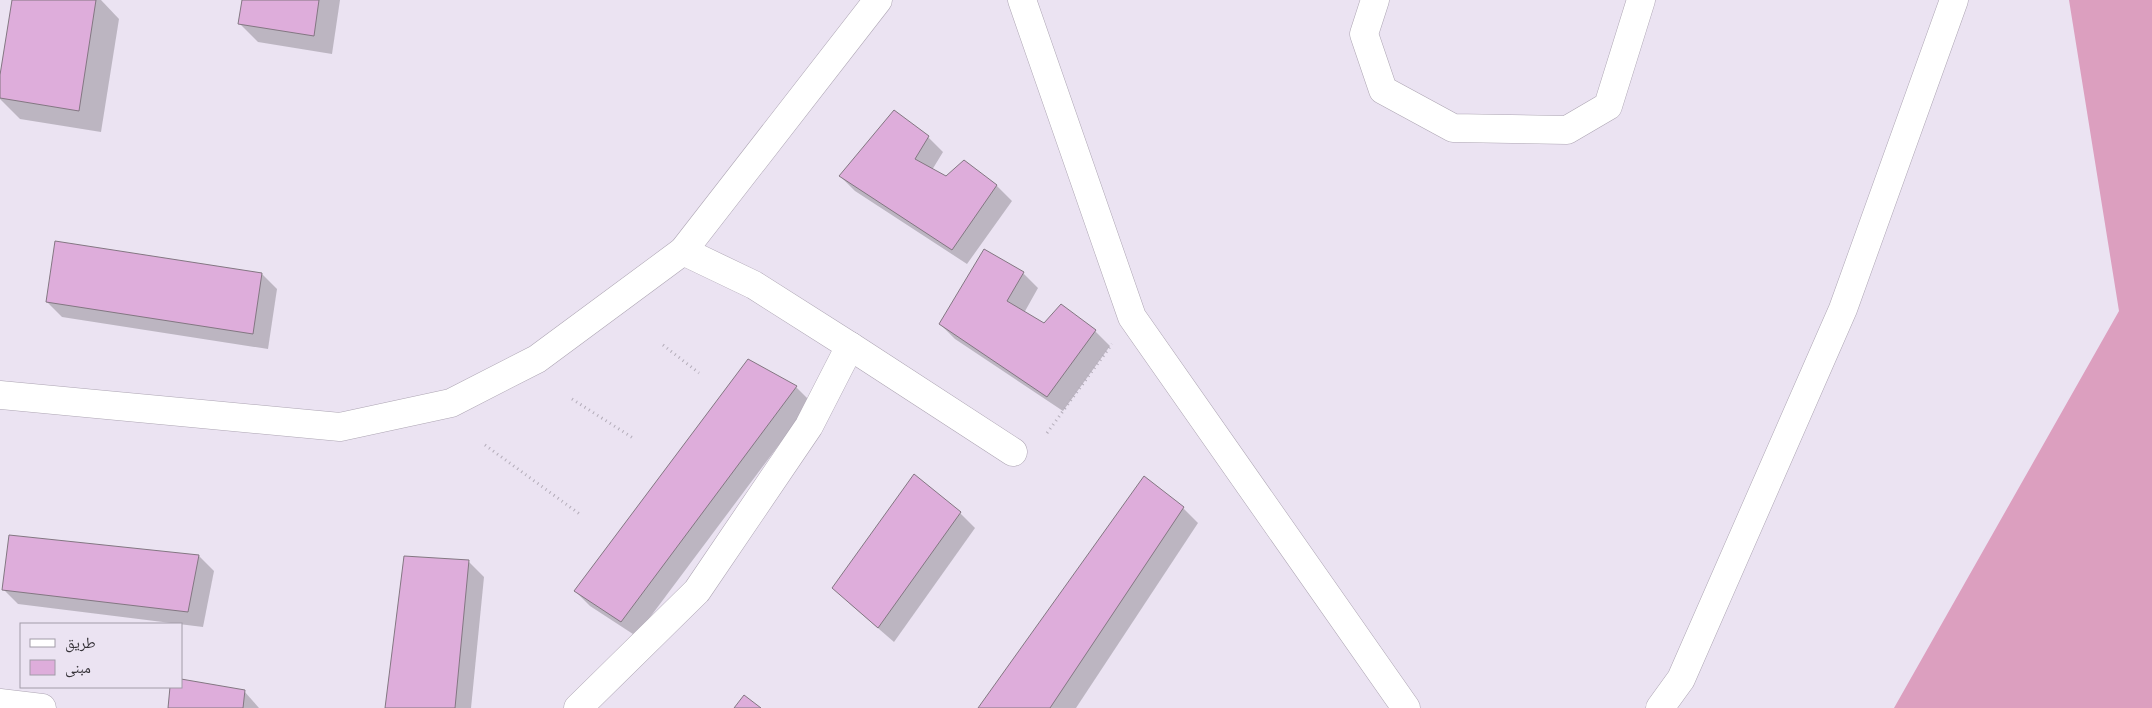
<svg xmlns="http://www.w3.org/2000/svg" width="2152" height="708" font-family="'Asap Condensed','Noto Naskh Arabic',sans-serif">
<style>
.forest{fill:#dc9fbf}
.shadow{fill:#0003}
.building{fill:#deaddb;stroke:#837782}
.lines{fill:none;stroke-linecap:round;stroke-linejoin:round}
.street-casing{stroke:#ada5b3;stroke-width:29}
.secondary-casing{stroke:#ada5b3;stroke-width:29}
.path{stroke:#b3acb9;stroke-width:3;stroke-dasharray:1 4;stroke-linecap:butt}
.street{stroke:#fff;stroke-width:28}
.secondary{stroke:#fff;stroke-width:28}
</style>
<rect width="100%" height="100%" fill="#ebe3f2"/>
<path class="forest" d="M2069,0H2152V708H1894L2119,311Z"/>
<g class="shadow">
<path d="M14,0H101L119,19L101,132L20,119L0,99V82Z"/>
<path d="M243,0H340L332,54L258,42L240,24Z"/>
<path d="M928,137L943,152L932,170L946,178L964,161L997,186L1012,201L967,264L855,191L840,176Z"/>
<path d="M1023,273L1038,288L1024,313L1044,325L1095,331L1110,346L1063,411L955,339L940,324Z"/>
<path d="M262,274L277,289L268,349L62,317L47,302Z"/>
<path d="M748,361L796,387L811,402L636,636L590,606L575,591Z"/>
<path d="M1183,508L1198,523L1076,708H980Z"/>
<path d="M960,513L975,528L894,642L849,603Z"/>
<path d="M199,556L214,571L203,627L18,604L3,589Z"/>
<path d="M469,562L484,577L471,708H387Z"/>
<path d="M172,687L244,691L259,708H169Z"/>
</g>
<g class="building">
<path d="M12,0H96L79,111L0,98V75Z"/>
<path d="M242,0H319L314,36L238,24Z"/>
<path d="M894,110L929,136L915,159L946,176L964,160L997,185L952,250L839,176Z"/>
<path d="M55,241L262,273L253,334L46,302Z"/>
<path d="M984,249L1024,272L1007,301L1044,323L1061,304L1096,330L1047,397L939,324Z"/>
<path d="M748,359L797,386L621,622L574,591Z"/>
<path d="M914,474L961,512L878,628L832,588Z"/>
<path d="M1144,476L1184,507L1050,708H978Z"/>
<path d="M9,535L199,555L188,612L2,590Z"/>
<path d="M404,556L469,560L455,708H385Z"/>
<path d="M181,679L245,690L243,708H168L170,687H181Z"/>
<path d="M744,695L761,708H734Z"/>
</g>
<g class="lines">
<g class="street-casing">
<g id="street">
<path d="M1375,0L1364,34L1383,90L1453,128L1567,130L1608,106L1641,0"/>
<path d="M850,346L1013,452"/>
<path d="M0,395L340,427L451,403L537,359L683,251L878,0"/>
<path d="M0,703L42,708"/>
<path d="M578,708L697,591L809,426L850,346L754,285L683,251"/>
<path d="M1660,708L1681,679L1843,309L1954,0"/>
</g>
</g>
<g class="secondary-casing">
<path id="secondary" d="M1022,0L1132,317L1406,708"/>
</g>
<g class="path">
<path d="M663,345L699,373"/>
<path d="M572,399L633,438"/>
<path d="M1047,433L1112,344"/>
<path d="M485,445L581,515"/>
</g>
<use href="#street" class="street"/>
<use href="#secondary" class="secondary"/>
</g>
<rect x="20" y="623" width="162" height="65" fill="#ebe3f2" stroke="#a29ca8"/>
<rect x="30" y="639" width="25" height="8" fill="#ffffff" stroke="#a29ca8"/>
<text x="65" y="648" font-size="15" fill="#353238">طريق</text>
<rect x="30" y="660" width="25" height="15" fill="#deaddb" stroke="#a29ca8"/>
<text x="65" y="673" font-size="15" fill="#353238">مبنى</text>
</svg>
